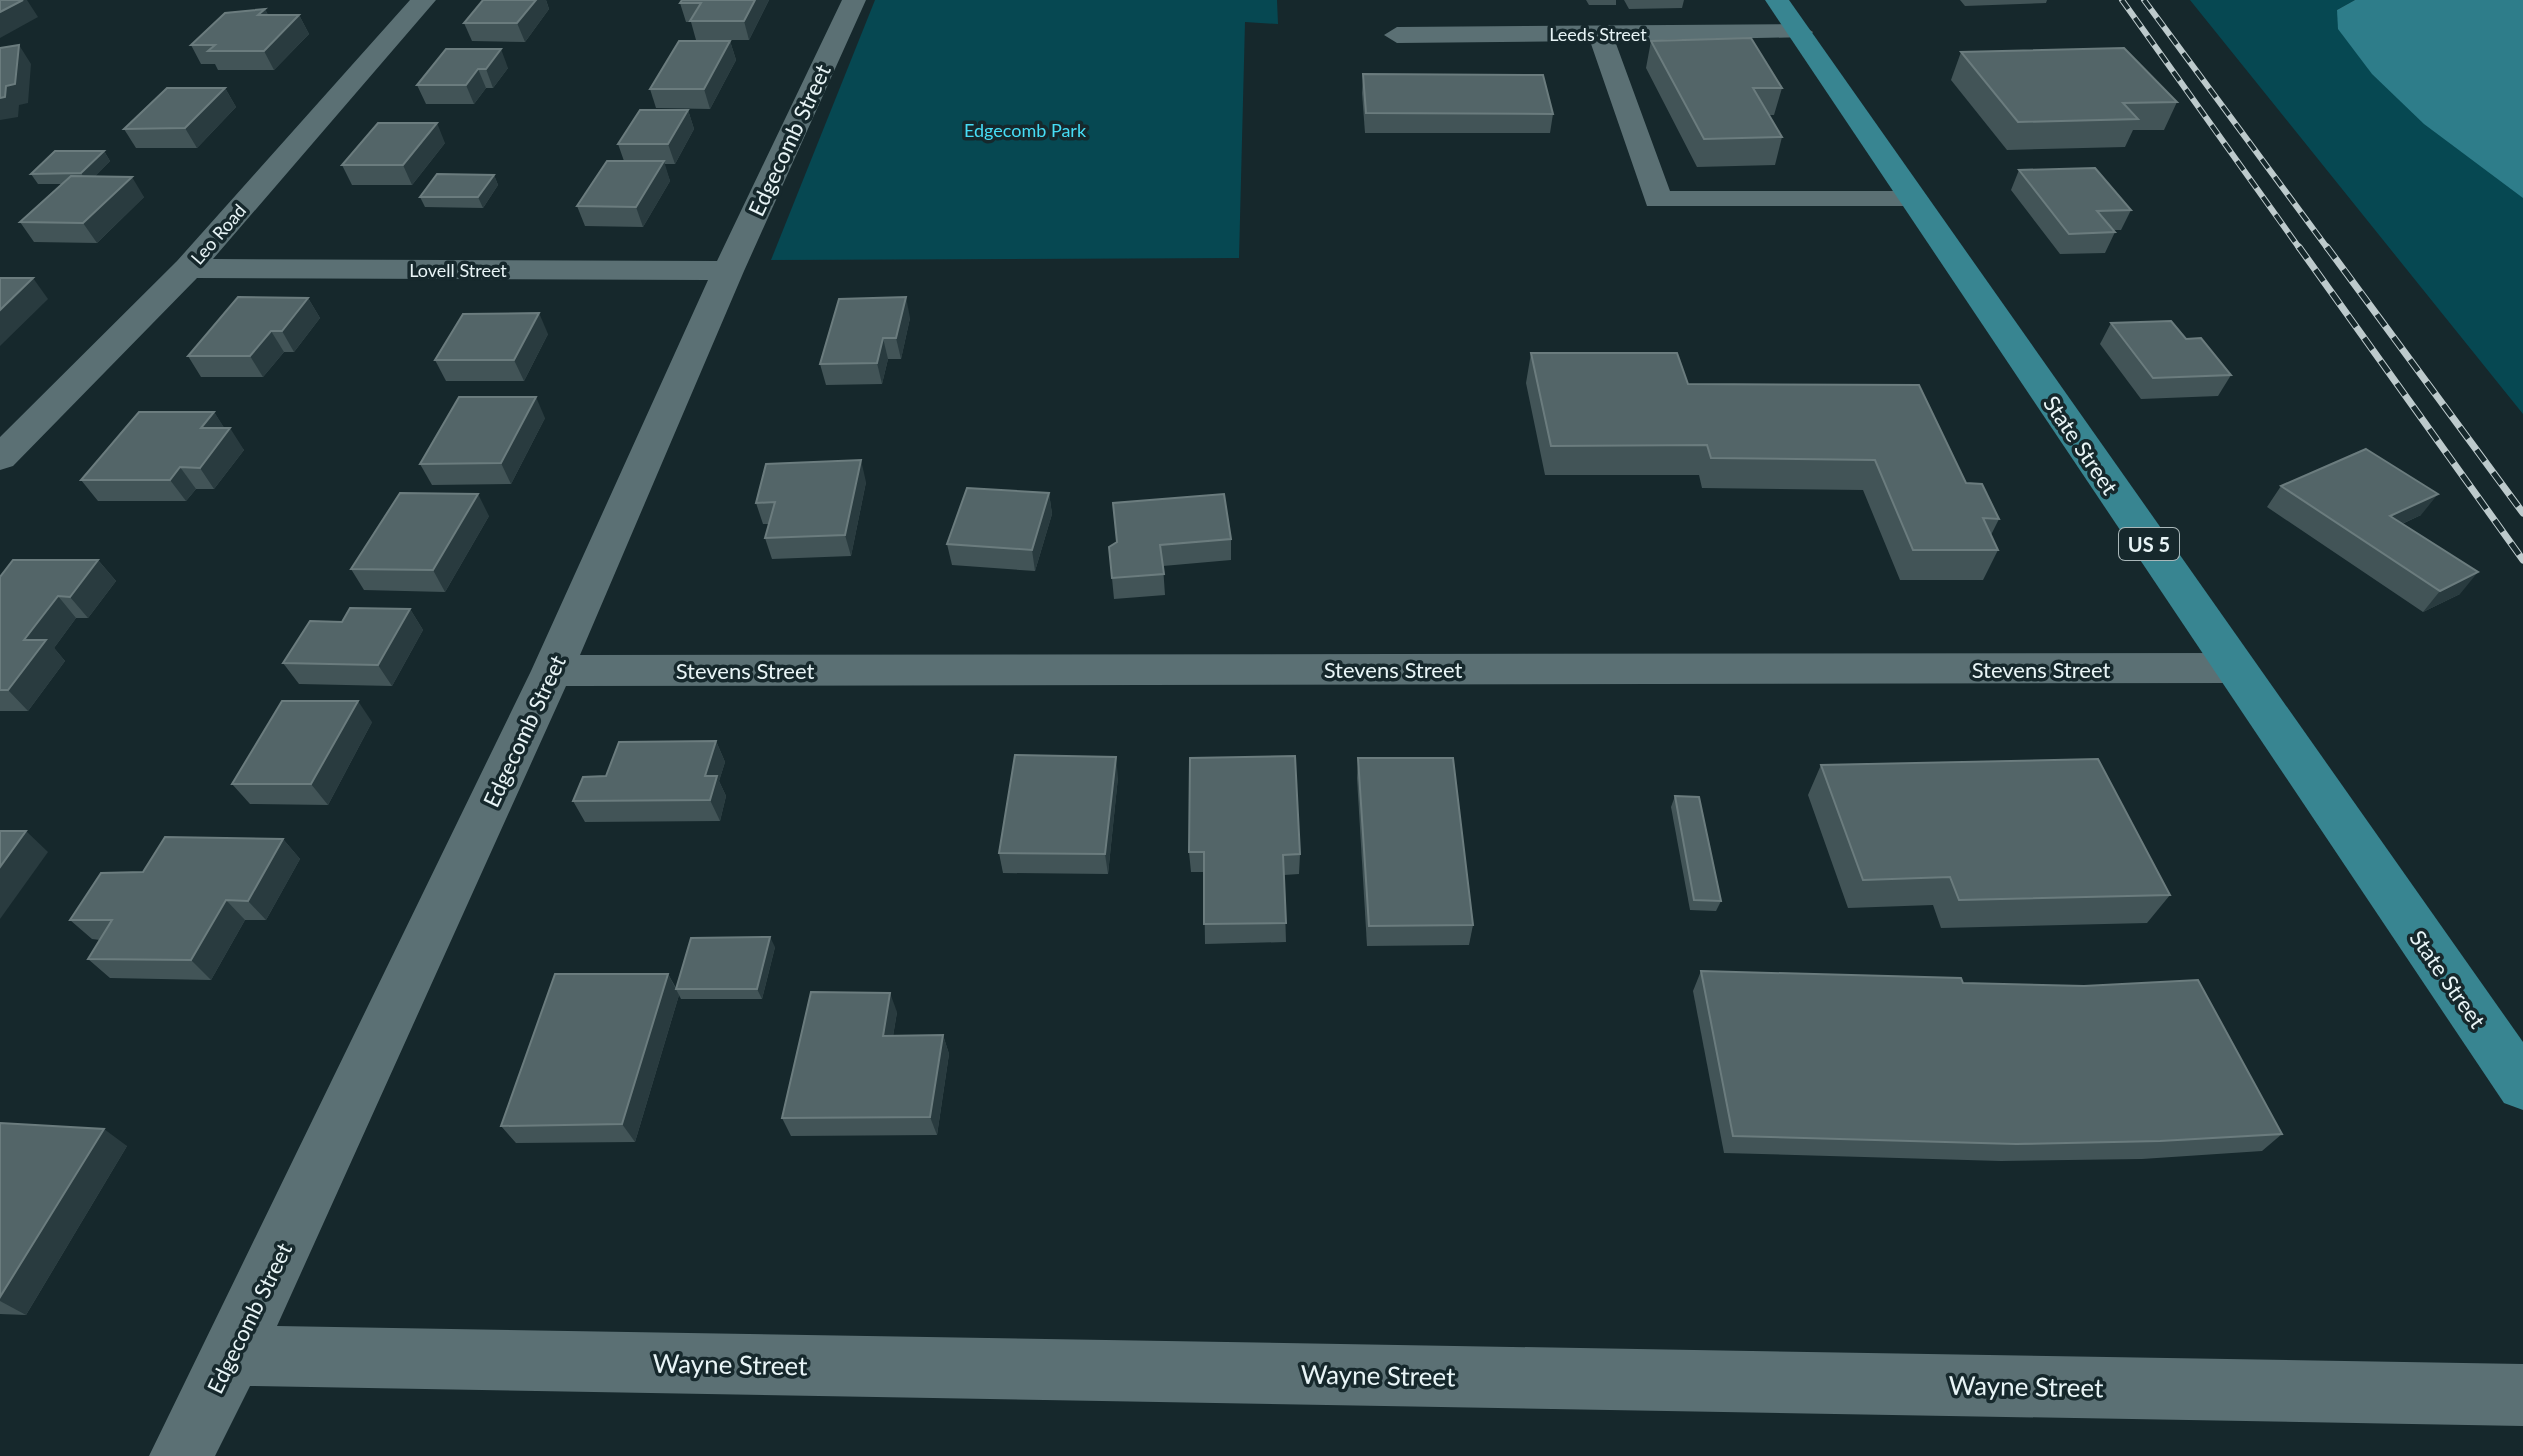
<svg xmlns="http://www.w3.org/2000/svg" width="2523" height="1456" font-family="Lato,sans-serif">
<style>
.green{fill:#064852}
.water{fill:#2e7d8a}
.lines{fill:none;stroke-linecap:round;stroke-linejoin:round}
.minor{fill:#5b7074;fill-rule:evenodd}
.major{fill:#388591;fill-rule:evenodd}
.rail-far1-casing{stroke:#bdcacc;stroke-width:6}
.rail-casing{stroke:#bdcacc;stroke-width:7}
.rail-far1{stroke:#16282c;stroke-width:4;stroke-dasharray:11;stroke-linecap:butt}
.rail{stroke:#16282c;stroke-width:5;stroke-dasharray:14;stroke-linecap:butt}
.wall{fill:#425457}
.shaded-wall{fill:#293b3f}
.building{fill:#536568;stroke:#6b7c7e;stroke-width:2}
.labels{text-anchor:middle;dominant-baseline:central;stroke-width:7;stroke-linejoin:round;paint-order:stroke}
.far-street-label{font-size:18px;fill:#e8f4f6;stroke:#16282c}
.far-park-label{font-size:18px;fill:#46ddf6;stroke:#16282c}
.shield{fill:#16282c;stroke:#a9b7b9;stroke-width:2}
.shield-label{font-size:20px;font-weight:bold;fill:#e8f4f6}
.street-label{font-size:22px;fill:#e8f4f6;stroke:#16282c}
.near-street-label{font-size:26px;fill:#e8f4f6;stroke:#16282c}
</style>
<rect width="100%" height="100%" fill="#16282c"/>
<g class="green">
<path d="M875,0H1277L1278,24L1245,22L1239,258L771,260Z"/>
<path d="M2190,0H2355L2337,10L2523,2V414Z"/>
</g>
<path class="water" d="M2355,0H2523V198L2424,124L2372,74L2338,29L2337,10Z"/>
<g class="lines">
<g class="minor">
<path d="M410,0H436L213,259L717,261L842,0H866L744,271L580,655L2233,653L2248,657L2254,668L2248,679L2233,683L566,686L277,1326L2523,1364V1426L250,1386L215,1456H149L531,671L708,280L197,278L13,466L0,470V437L177,261Z"/>
<path d="M1800,24L1813,32L1809,37L1615,41L1670,191H1914L1925,194L1929,200L1925,206H1647L1590,41L1397,43L1384,35L1397,27Z"/>
</g>
<path class="major" d="M1765,0H1789L2523,1042V1110L2504,1103Z"/>
<g class="rail-far1-casing">
<g id="rail-far1">
<path d="M2122,0L2300,249"/>
<path d="M2144,0L2328,249"/>
</g>
</g>
<g class="rail-casing">
<g id="rail">
<path d="M2299,247L2523,560"/>
<path d="M2327,247L2523,513"/>
</g>
</g>
<use href="#rail-far1" class="rail-far1"/>
<use href="#rail" class="rail"/>
</g>
<g class="wall">
<path d="M483,0H546L549,9L525,42L472,41L464,23Z"/>
<path d="M682,0H769L749,40H696L691,22H686L680,3Z"/>
<path d="M1586,0H1616V5H1589Z"/>
<path d="M1624,0H1684L1682,8L1629,9Z"/>
<path d="M1960,0H2047L2046,3L1965,6Z"/>
<path d="M265,9L268,15H299L309,34L274,70H218L215,64H201L191,45Z"/>
<path d="M730,41L736,60L710,109L656,108L650,89Z"/>
<path d="M1651,41L1782,88L1774,115H1769L1782,137L1775,165L1697,167L1646,68Z"/>
<path d="M446,49L508,68L493,88H486L474,104H426L417,85Z"/>
<path d="M1961,52L2177,102L2164,130H2133L2125,147L2007,150L1951,80Z"/>
<path d="M1363,74L1553,114L1550,133H1365L1362,93Z"/>
<path d="M225,88L236,107L197,148H136L124,129Z"/>
<path d="M688,110L694,129L675,164H664L670,181L643,227L585,226L577,206L624,161L618,144Z"/>
<path d="M445,143L412,185H352L342,165Z"/>
<path d="M104,151L110,161L95,176L144,197L97,243L34,242L20,222L62,184H38L31,174Z"/>
<path d="M2019,170L2131,210L2121,230H2113L2115,232L2105,253L2060,254L2011,190Z"/>
<path d="M494,175L498,185L483,208L425,207L420,197Z"/>
<path d="M308,298L320,318L294,352H284L263,377H201L188,356Z"/>
<path d="M910,318L901,359H888L882,384L826,385L820,364Z"/>
<path d="M2111,323L2186,339L2231,375L2218,396L2141,399L2100,344Z"/>
<path d="M548,334L524,381H446L435,360Z"/>
<path d="M1531,353L1688,384L1966,483L1999,519L1991,535L1998,550L1983,580H1900L1863,490L1702,488L1699,475H1545L1526,383Z"/>
<path d="M214,412L224,428L244,450L214,489H196L186,501H98L81,480Z"/>
<path d="M545,418L511,484L432,485L420,464Z"/>
<path d="M866,482L851,556L772,559L765,538L769,524H763L756,503Z"/>
<path d="M2281,486L2421,515L2402,524L2460,594L2423,612L2267,507Z"/>
<path d="M1049,493L1052,514L1035,571L952,565L947,544Z"/>
<path d="M489,516L445,592L364,590L351,569Z"/>
<path d="M1231,539V560L1163,566L1165,595L1114,599L1109,547Z"/>
<path d="M98,560L116,581L88,618H76L54,648L65,661L28,711H0V577Z"/>
<path d="M410,609L423,630L392,686L299,684L283,663L342,622Z"/>
<path d="M372,722L328,805L250,804L232,784Z"/>
<path d="M716,741L725,762L719,781L726,796L720,821L585,822L573,801L606,776Z"/>
<path d="M1190,758L1300,854L1299,874L1284,875L1286,942L1205,944L1204,872H1191L1189,852Z"/>
<path d="M1358,758L1473,925L1469,945L1367,946L1357,778Z"/>
<path d="M1821,765L2170,895L2147,923L1941,928L1933,905L1848,908L1808,795Z"/>
<path d="M1118,777L1108,874L1003,873L999,853Z"/>
<path d="M1675,796L1721,901L1716,911L1690,910L1671,807Z"/>
<path d="M283,839L300,859L266,920H245L211,980L110,978L88,959L100,940L92,939L70,920Z"/>
<path d="M775,947L762,999H681L679,995L635,1142L516,1143L501,1126L668,974L676,988Z"/>
<path d="M1701,971L1963,983L2282,1134L2262,1151L2142,1159L2001,1161L1724,1153L1693,991Z"/>
<path d="M897,1012L893,1036L943,1035L949,1054L937,1135L791,1136L782,1118Z"/>
<path d="M0,1123L127,1146L26,1315L0,1314Z"/>
</g>
<g class="shaded-wall">
<path d="M23,0H27L38,17L0,38V12Z"/>
<path d="M536,0H546L549,9L525,42L517,23Z"/>
<path d="M755,0H769L749,40L744,21Z"/>
<path d="M265,9L274,27L258,15Z"/>
<path d="M299,15L309,34L274,70L264,51Z"/>
<path d="M730,41L736,60L710,109L704,89Z"/>
<path d="M19,45L31,64L28,103L19,105L18,117L0,120V98Z"/>
<path d="M501,49L508,68L493,88L486,69Z"/>
<path d="M478,69L486,88L474,104L466,85Z"/>
<path d="M225,88L236,107L197,148L185,128Z"/>
<path d="M688,110L694,129L675,164L668,144Z"/>
<path d="M437,123L445,143L412,185L403,165Z"/>
<path d="M104,151L110,161L88,184L81,173Z"/>
<path d="M664,161L670,181L643,227L636,207Z"/>
<path d="M494,175L498,185L483,208L478,197Z"/>
<path d="M132,177L144,197L97,243L83,223Z"/>
<path d="M33,278L48,299L0,346V310Z"/>
<path d="M906,297L910,318L901,359L896,338Z"/>
<path d="M308,298L320,318L294,352L282,331Z"/>
<path d="M539,313L548,334L524,381L514,360Z"/>
<path d="M271,331L284,352L263,377L250,356Z"/>
<path d="M883,338L888,359L882,384L877,363Z"/>
<path d="M536,397L545,418L511,484L501,463Z"/>
<path d="M214,412L227,432L230,428L244,450L214,489L200,468L201,428Z"/>
<path d="M861,460L866,482L851,556L845,535Z"/>
<path d="M180,467L196,489L186,501L170,480Z"/>
<path d="M1049,493L1052,514L1035,571L1032,550Z"/>
<path d="M478,494L489,516L445,592L433,570Z"/>
<path d="M2438,494L2421,515L2373,537L2390,516Z"/>
<path d="M98,560L116,581L88,618L70,597Z"/>
<path d="M2478,572L2460,594L2423,612L2440,591Z"/>
<path d="M58,596L76,618L54,648L65,661L28,711L8,690L24,640Z"/>
<path d="M410,609L423,630L392,686L378,665Z"/>
<path d="M358,701L372,722L328,805L311,784Z"/>
<path d="M716,741L725,762L719,781L726,796L720,821L710,800L705,776Z"/>
<path d="M1116,757L1118,777L1108,874L1105,854Z"/>
<path d="M26,831L48,852L0,919V867Z"/>
<path d="M283,839L300,859L266,920L248,901Z"/>
<path d="M226,900L245,920L211,980L191,960Z"/>
<path d="M770,937L775,947L762,999L757,989Z"/>
<path d="M668,974L679,995L635,1142L622,1124Z"/>
<path d="M890,993L897,1012L890,1054L883,1036Z"/>
<path d="M943,1035L949,1054L937,1135L930,1117Z"/>
<path d="M104,1129L127,1146L26,1315L0,1301V1297Z"/>
</g>
<g class="building">
<path d="M0,0H23L0,12Z"/>
<path d="M483,0H536L517,23H464Z"/>
<path d="M682,0H755L744,21H690L701,3H680Z"/>
<path d="M265,9L258,15H299L264,51H208L215,45H191L225,13Z"/>
<path d="M1751,38L1782,88H1753L1782,137L1704,139L1651,41Z"/>
<path d="M679,41H730L704,89H650Z"/>
<path d="M19,45L15,84L6,86L5,97L0,98V48Z"/>
<path d="M2124,48L2177,102L2123,103L2138,119L2018,122L1961,52Z"/>
<path d="M446,49H501L486,69H478L466,85H417Z"/>
<path d="M1363,74L1543,75L1553,114L1366,113Z"/>
<path d="M167,88H225L185,128L124,129Z"/>
<path d="M640,110H688L668,144H618Z"/>
<path d="M378,123H437L403,165H342Z"/>
<path d="M55,151H104L81,173L31,174Z"/>
<path d="M607,161H664L636,207L577,206Z"/>
<path d="M2095,168L2131,210L2097,211L2115,232L2069,234L2019,170Z"/>
<path d="M437,174L494,175L478,197H420Z"/>
<path d="M71,176L132,177L83,223L20,222Z"/>
<path d="M0,278H33L0,310Z"/>
<path d="M238,297L308,298L282,331H271L250,356H188Z"/>
<path d="M906,297L896,338H883L877,363L820,364L839,299Z"/>
<path d="M539,313L514,360H435L463,314Z"/>
<path d="M2171,321L2186,339L2201,338L2231,375L2153,378L2111,323Z"/>
<path d="M1531,353H1677L1688,384L1919,385L1966,483L1982,484L1999,519L1983,518L1998,550H1913L1875,460L1711,458L1707,445L1551,446Z"/>
<path d="M459,397H536L501,463L420,464Z"/>
<path d="M139,412H214L201,428H230L200,468L180,467L170,480H81Z"/>
<path d="M2366,449L2438,494L2390,516L2478,572L2440,591L2281,486Z"/>
<path d="M861,460L845,535L765,538L775,502L756,503L766,464Z"/>
<path d="M967,488L1049,493L1032,550L947,544Z"/>
<path d="M400,493L478,494L433,570L351,569Z"/>
<path d="M1224,494L1231,539L1160,545L1164,574L1112,578L1109,547L1117,542L1113,503Z"/>
<path d="M13,560H98L70,597L58,596L24,640H46L8,690H0V577Z"/>
<path d="M350,608L410,609L378,665L283,663L310,621L342,622Z"/>
<path d="M282,701H358L311,784H232Z"/>
<path d="M716,741L705,776H717L710,800L573,801L583,777L606,776L619,742Z"/>
<path d="M1015,755L1116,757L1105,854L999,853Z"/>
<path d="M1295,756L1300,854L1283,855L1286,923L1204,924V852H1189L1190,758Z"/>
<path d="M1358,758H1453L1473,925L1369,926Z"/>
<path d="M2098,759L2170,895L1959,900L1950,877L1863,880L1821,765Z"/>
<path d="M1675,796L1699,797L1721,901L1694,900Z"/>
<path d="M0,831H26L0,867Z"/>
<path d="M165,837L283,839L248,901L226,900L191,960L88,959L112,920H70L101,873L143,872Z"/>
<path d="M770,937L757,989H676L691,938Z"/>
<path d="M1701,971L1961,978L1963,983L2084,986L2198,980L2282,1134L2160,1141L2016,1144L1733,1136Z"/>
<path d="M555,974H668L622,1124L501,1126Z"/>
<path d="M811,992L890,993L883,1036L943,1035L930,1117L782,1118Z"/>
<path d="M0,1123L104,1129L0,1297Z"/>
</g>
<g class="labels">
<g class="far-street-label">
<text x="1598" y="34">Leeds Street</text>
<text transform="translate(218 234) rotate(-49)">Leo Road</text>
<text x="458" y="270">Lovell Street</text>
</g>
<g class="far-park-label">
<text x="1025" y="130">Edgecomb Park</text>
</g>
<rect class="shield" x="2119" y="528" width="60" height="32" rx="6"/>
<g class="shield-label">
<text x="2149" y="544">US 5</text>
</g>
<g class="street-label">
<text transform="translate(789 140) rotate(-65)">Edgecomb Street</text>
<text transform="translate(2081 445) rotate(56)">State Street</text>
<text x="1393" y="669">Stevens Street</text>
<text x="2041" y="669">Stevens Street</text>
<text x="745" y="670">Stevens Street</text>
<text transform="translate(524 731) rotate(-65)">Edgecomb Street</text>
<text transform="translate(2448 979) rotate(55)">State Street</text>
<text transform="translate(249 1318) rotate(-64)">Edgecomb Street</text>
</g>
<g class="near-street-label">
<text transform="translate(730 1364) rotate(1)">Wayne Street</text>
<text transform="translate(1378 1375) rotate(1)">Wayne Street</text>
<text transform="translate(2026 1386) rotate(1)">Wayne Street</text>
</g>
</g>
</svg>
